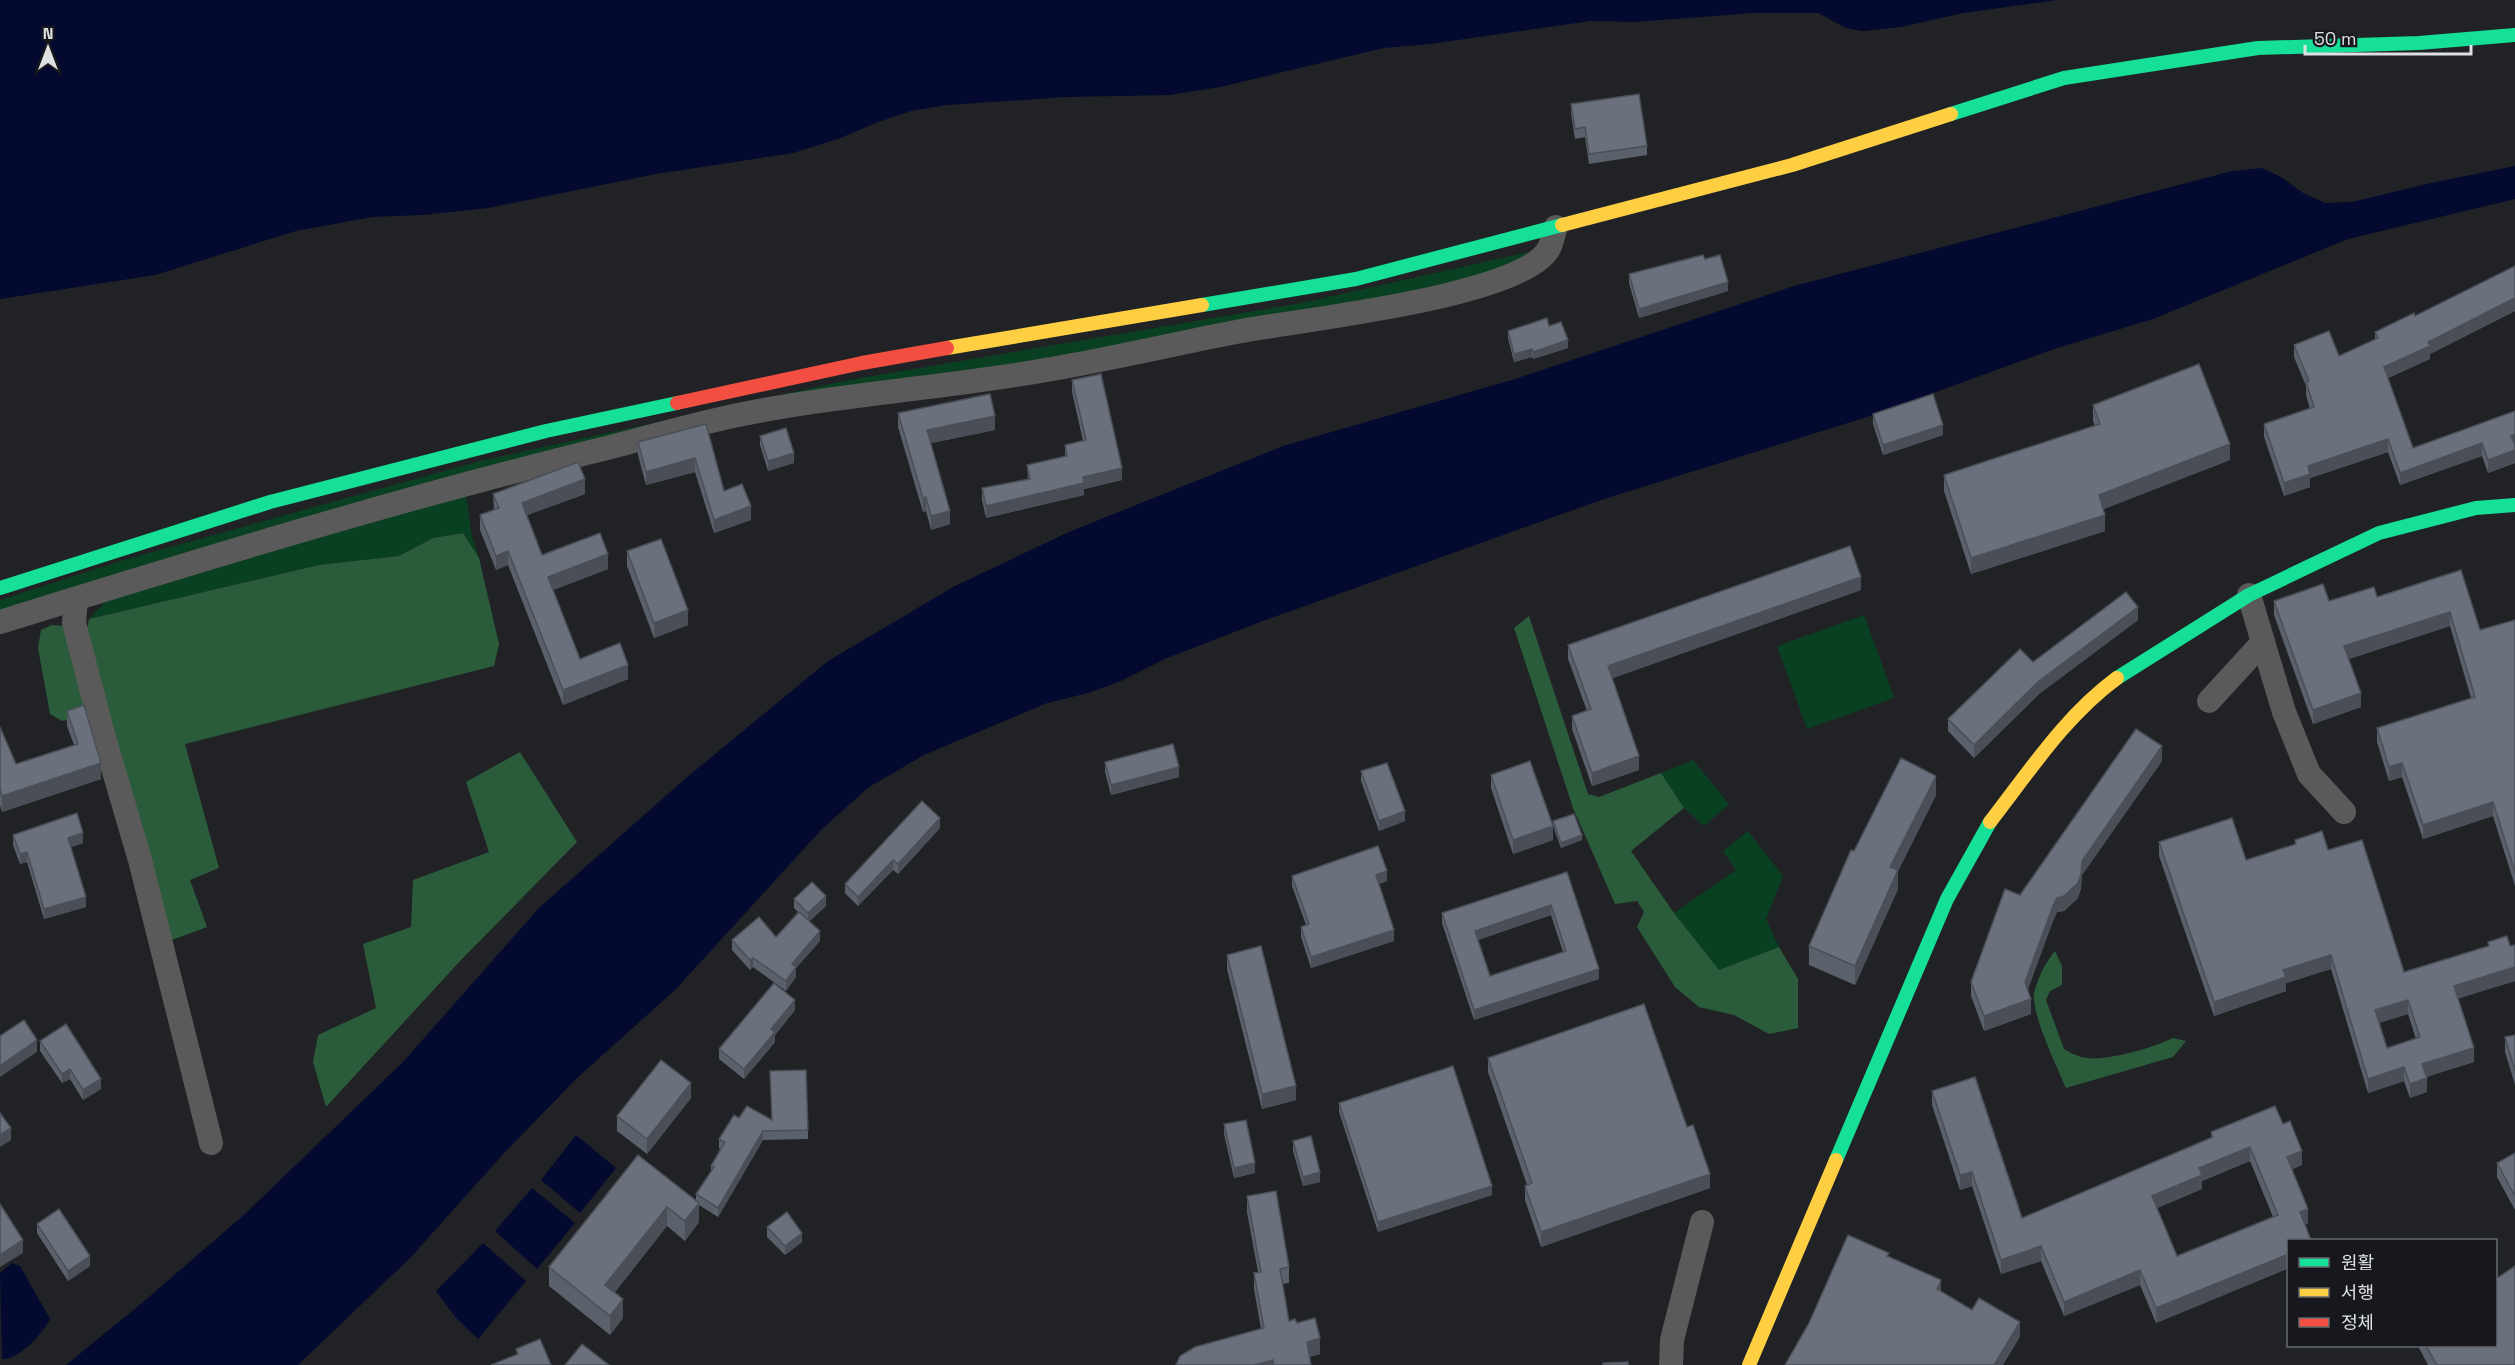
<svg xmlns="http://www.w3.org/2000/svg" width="2515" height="1365" font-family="'Space Grotesk','Noto Sans KR',sans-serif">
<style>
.green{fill:#0a4022}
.forest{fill:#2a5c3b}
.water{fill:#03092f}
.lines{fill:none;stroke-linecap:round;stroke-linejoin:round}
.street{stroke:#5b5a5a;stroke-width:24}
.fast{stroke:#16e098;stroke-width:14}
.slow{stroke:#ffcf43;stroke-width:14}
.jam{stroke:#f24e42;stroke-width:14}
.wall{fill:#5b616b;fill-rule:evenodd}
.shaded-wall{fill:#4a4f57}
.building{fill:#6a717c;stroke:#4a4f57;stroke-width:1.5;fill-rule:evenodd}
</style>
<rect width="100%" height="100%" fill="#202225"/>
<g class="green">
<path d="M1533,251L1526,264L1373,306L764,408L0,620V600L127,559L480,461L849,380L1301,303Z"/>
<path d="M466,496L472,536L479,558L463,533L433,538L399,556L319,565L89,619L115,592Z"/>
<path d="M1864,615L1894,698L1807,729L1777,646Z"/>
<path d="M1693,760L1729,804L1704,826L1684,808L1661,773Z"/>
<path d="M1748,831L1783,876L1766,919L1779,947L1719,970L1674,913L1736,870L1723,851Z"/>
</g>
<g class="forest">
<path d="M463,533L479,558L499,644L494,666L185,744L219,868L190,880L207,927L172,940L86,634L89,619L319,565L399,556L433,538Z"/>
<path d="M1529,616L1588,794L1599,797L1661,773L1684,808L1631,851L1674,913L1719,970L1779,947L1798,979V1028L1769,1034L1734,1015L1699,1007L1675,987L1637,927L1644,912L1637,901L1615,904L1573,808L1514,628Z"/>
<path d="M52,625L65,626L87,699L76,718L62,721L50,714L38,648L41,630Z"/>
<path d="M520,752L577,842L460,961L326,1107L313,1062L318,1035L376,1008L363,944L411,927L413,880L489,852L466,782Z"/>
<path d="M2055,951L2062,966V985L2050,991L2046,1000L2064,1049C2069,1052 2075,1055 2081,1057C2102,1063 2153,1048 2173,1038L2186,1041L2173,1057L2066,1088C2057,1067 2031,1013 2034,993C2038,977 2045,963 2055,951Z"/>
</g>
<g class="water">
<path d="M0,0H2057L1963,13L1901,27L1862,31L1846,28L1818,13H1753L1635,22L1591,21L1430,44L1384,48L1220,87L1170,95L1067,97L947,105L911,111L878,122L838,139L793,153L656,174L488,208L422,215L372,217L296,231L155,275L0,299Z"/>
<path d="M2515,166V199L2348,239L2153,319L2054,349L1867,417L1601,500L1263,621L1167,658L1121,681L1088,693L1047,703L924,755L869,787L822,829L675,990L577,1078L505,1152L411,1257L298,1365H66L142,1303L246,1213L403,1062L539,908L686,778L828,661L955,586L1069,532L1283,446L1515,379L1794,286L2232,171L2262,168L2281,177L2303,193L2325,203L2352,202L2431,183Z"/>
<path d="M576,1135L616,1168L580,1213L541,1180Z"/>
<path d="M532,1188L575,1223L537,1269L495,1231Z"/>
<path d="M483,1243L526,1281L478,1339L456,1318L436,1291Z"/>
<path d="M12,1263L20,1266L50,1319C43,1333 19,1360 2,1359L0,1273Z"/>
</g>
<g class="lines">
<g class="street">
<path d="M2249,595L2284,712L2309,774L2344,812"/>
<path d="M76,599L74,623L103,734L140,860L211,1143"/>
<path d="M0,622C203,559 405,497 611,447C653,436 695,424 738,415C820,398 905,391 988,379C1071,368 1154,348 1236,332C1296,320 1517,298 1548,250C1552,244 1553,234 1556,227"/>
<path d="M2209,701L2263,642"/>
<path d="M1671,1365L1672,1340L1702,1222"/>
</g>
<g class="fast">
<path d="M1951,114L2064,78L2258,48L2419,43L2515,35"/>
<path d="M1202,305L1356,279L1562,225"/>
<path d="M0,588L270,502L546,431L677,403"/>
<path d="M2117,678L2249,595L2379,533L2476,508L2515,505"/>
<path d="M1836,1160L1947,899L1990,822"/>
</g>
<g class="slow">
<path d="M1562,225L1792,165L1951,114"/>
<path d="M947,348L1202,305"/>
<path d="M1990,822C2029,772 2065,716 2117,678"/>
<path d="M1749,1365L1836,1160"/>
</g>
<path class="jam" d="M677,403L862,363L947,348"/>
</g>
<g class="wall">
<path d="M1571,104L1647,146V155L1589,164L1585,137L1575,139L1571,114Z"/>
<path d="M1705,259L1728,291L1639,318L1629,283V274Z"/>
<path d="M2515,266V311L2430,354V359L2388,378L2413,448L2515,411V463L2488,473L2482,456L2400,485L2388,452L2310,478V487L2284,496L2264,437V424L2310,409L2306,395V386L2294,357V345L2339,356L2375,340V332L2415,316Z"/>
<path d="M1549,326L1568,348L1533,359L1532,357L1514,362L1508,338V331Z"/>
<path d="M1072,380L1122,480L1084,489V495L986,518L982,500V488L1028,479L1027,465L1065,456V445L1083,441L1072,392Z"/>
<path d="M2093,405L2230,460L2103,509L2105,531L1971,574L1944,491V475L2095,426L2093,421Z"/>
<path d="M898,413L995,430L931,443L950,524L931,530L926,511L923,512L898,427Z"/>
<path d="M1873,414L1943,435L1883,455L1873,424Z"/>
<path d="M706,424L724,491L751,520L714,533L695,472L646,485L638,455V442Z"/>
<path d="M760,436L794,463L768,471L760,445Z"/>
<path d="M493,494H585L527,515L542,555L608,569L553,590L580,659L628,679L563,705L508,565L496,570L480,530V515L494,510Z"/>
<path d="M627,551L688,625L654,638L627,566Z"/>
<path d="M2461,570L2480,630L2515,620V886L2493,816L2423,839L2402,777L2389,781L2377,742V728L2471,698L2450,626L2349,659L2361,707L2313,724L2274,615V601H2329L2377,597Z"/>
<path d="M1861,590L1612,678L1639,770L1592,786L1572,729V716L1587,711L1568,659V645Z"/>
<path d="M2138,620L2039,694L1974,758L1948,731V719L2033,662Z"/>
<path d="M67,711L101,779L2,812L0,805V727L16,764L74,745L67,726Z"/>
<path d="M2162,761L2082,875L2081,888L2078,898L2064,911L2057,912L2053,921L2028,989L2031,1014L1984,1031L1971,996V982L2020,895Z"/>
<path d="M1105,762L1179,777L1111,795L1105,772Z"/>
<path d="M1361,771L1405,821L1379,831L1361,781Z"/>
<path d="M1491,775L1553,840L1513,854L1491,788Z"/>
<path d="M1936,795L1898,871V889L1855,985L1809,965V946L1854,851Z"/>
<path d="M1553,821L1582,840L1561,848L1553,826Z"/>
<path d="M940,828L898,874L893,870L858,906L845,893V884Z"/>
<path d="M13,835L83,843L71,847L86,907L44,919L27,862L20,864L13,845Z"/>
<path d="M2295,840L2328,850L2404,972L2488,946V942L2510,946L2515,945V981L2458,998L2474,1062L2426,1077L2427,1092L2410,1098L2404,1081L2368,1093L2331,969L2286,983V991L2214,1016L2159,856V842L2246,860L2295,844ZM2408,1014L2416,1039L2387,1048L2379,1023Z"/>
<path d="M1567,872L1599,979L1474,1020L1442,923V913ZM1551,915L1563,952L1490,976L1478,940Z"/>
<path d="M1292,876L1387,881L1379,884L1394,941L1311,968L1301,937V927L1306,925L1292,886Z"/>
<path d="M794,899L826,906L809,921L820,941L796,968V977L786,991L753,967L750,970L732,950V940L776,937L798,912L794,908Z"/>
<path d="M1227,955L1296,1100L1262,1109L1227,969Z"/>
<path d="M795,1010L775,1035V1042L744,1079L719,1059V1049Z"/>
<path d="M2515,1035V1085L2505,1052V1037Z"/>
<path d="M40,1041L101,1089L83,1100L70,1079L62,1083L40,1051Z"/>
<path d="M1488,1058L1687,1127L1710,1188L1541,1247L1525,1200V1186L1527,1185L1488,1072Z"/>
<path d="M1932,1091L2022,1218L2211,1138V1132L2302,1165L2292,1169L2308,1223L2305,1225L2289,1240V1268L2156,1323L2140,1285L2064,1316L2041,1261L2001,1274L1972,1186L1960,1190L1932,1105ZM2250,1161L2273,1217L2177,1256L2157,1208L2202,1189V1181Z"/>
<path d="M691,1098L647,1154L617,1131V1116Z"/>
<path d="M1339,1103L1492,1195L1378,1232L1339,1112Z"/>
<path d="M739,1118L772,1120L808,1130V1139L763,1140L718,1217L699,1205V1222L685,1241L667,1226L615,1292L623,1318L610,1335L549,1286V1267L638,1155L696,1201V1194L711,1172V1166L720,1149L719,1148V1139Z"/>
<path d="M1224,1124L1255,1173L1234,1178L1224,1134Z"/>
<path d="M1293,1141L1320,1182L1303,1186L1293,1151Z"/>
<path d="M2515,1153V1210L2497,1177V1163Z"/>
<path d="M1247,1196L1289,1267V1283L1282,1284L1289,1321L1297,1323L1320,1354L1309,1357L1311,1365H1176L1261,1329L1254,1289V1273L1258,1272L1247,1212Z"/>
<path d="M37,1224L90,1266L68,1281L37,1233Z"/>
<path d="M767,1227L802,1242L785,1255L767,1237Z"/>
<path d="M2419,1346H2496L2515,1365H2428L2419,1348Z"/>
</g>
<g class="shaded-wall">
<path d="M1728,282V291L1639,318V309Z"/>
<path d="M2515,298V311L2430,354V359L2384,380V367L2428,342Z"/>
<path d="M1568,340V348L1533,359V352Z"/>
<path d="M1532,349V357L1514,362V354Z"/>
<path d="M995,416V430L927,444V430Z"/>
<path d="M1943,425V435L1883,455V445Z"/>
<path d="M2515,434V447L2511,436Z"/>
<path d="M2388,439V452L2310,478V487L2284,496V483L2308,466Z"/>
<path d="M2482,443V456L2400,485V473Z"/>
<path d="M2230,444V460L2099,511V495Z"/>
<path d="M2515,450V463L2488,473V460Z"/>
<path d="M794,453V463L768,471V461Z"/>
<path d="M695,458V472L646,485V472Z"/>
<path d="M1122,468V480L1084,489V495L986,518V506L1083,477Z"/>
<path d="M585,479V494L522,517V503Z"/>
<path d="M926,497V511L923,512V498Z"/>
<path d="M751,506V520L714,533V520Z"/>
<path d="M950,511V524L931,530V516Z"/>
<path d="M2105,515V531L1971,574V558Z"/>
<path d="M508,551V565L496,570V556Z"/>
<path d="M608,554V569L548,592V577Z"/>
<path d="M1861,577V590L1608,680V666Z"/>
<path d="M2138,607V620L2039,694L1974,758V745L2039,681Z"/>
<path d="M688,610V625L654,638V623Z"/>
<path d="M2450,612V626L2344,660V646Z"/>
<path d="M628,665V679L563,705V690Z"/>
<path d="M2361,693V707L2313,724V710Z"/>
<path d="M2162,746V761L2082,875L2081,888L2078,898L2064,911L2057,912L2053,921L2025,996V982L2053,906L2057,898Z"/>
<path d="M1639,756V770L1592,786V773Z"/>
<path d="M101,763V779L2,812V796Z"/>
<path d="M2402,763V777L2389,781V767Z"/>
<path d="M1179,767V777L1111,795V785Z"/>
<path d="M1936,776V795L1898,871V889L1855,985V966L1890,867Z"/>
<path d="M2493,802V816L2423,839V825Z"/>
<path d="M1405,811V821L1379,831V821Z"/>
<path d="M940,818V828L898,874V864Z"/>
<path d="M1553,826V840L1513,854V840Z"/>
<path d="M83,833V843L68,848V838Z"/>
<path d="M1582,835V840L1561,848V843Z"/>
<path d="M27,852V862L20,864V854Z"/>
<path d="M893,860V870L858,906V897Z"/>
<path d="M1387,871V881L1376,885V875Z"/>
<path d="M826,896V906L808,923V913Z"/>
<path d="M86,897V907L44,919V909Z"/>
<path d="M1551,905V915L1475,941V931Z"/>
<path d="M1394,930V941L1311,968V957Z"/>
<path d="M820,931V941L796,968V977L786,991V981L792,964Z"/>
<path d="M2331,955V969L2286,983V991L2214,1016V1002L2283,970Z"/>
<path d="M753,958V967L750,970V960Z"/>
<path d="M2515,967V981L2454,1000V986Z"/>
<path d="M1599,969V979L1474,1020V1010Z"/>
<path d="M2031,999V1014L1984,1031V1016Z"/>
<path d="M795,1000V1010L775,1035V1042L744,1079V1069L771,1029Z"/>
<path d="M2408,1000V1014L2375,1024V1010Z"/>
<path d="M37,1040V1052L0,1077V1066Z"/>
<path d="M2474,1048V1062L2422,1078V1064Z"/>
<path d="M2404,1067V1081L2368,1093V1079Z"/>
<path d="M70,1069V1079L62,1083V1074Z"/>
<path d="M2427,1078V1092L2410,1098V1084Z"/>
<path d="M101,1079V1089L83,1100V1090Z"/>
<path d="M691,1083V1098L647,1154V1139Z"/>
<path d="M1296,1086V1100L1262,1109V1094Z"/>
<path d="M11,1128V1140L0,1147V1135Z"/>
<path d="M763,1131V1140L718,1217V1208Z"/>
<path d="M2250,1147V1161L2202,1181V1189L2152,1210V1196L2199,1168Z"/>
<path d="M2302,1151V1165L2287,1172V1157Z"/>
<path d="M1255,1163V1173L1234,1178V1168Z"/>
<path d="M1320,1172V1182L1303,1186V1177Z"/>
<path d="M1972,1172V1186L1960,1190V1175Z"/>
<path d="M1710,1174V1188L1541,1247V1232Z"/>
<path d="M1492,1186V1195L1378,1232V1222Z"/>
<path d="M699,1203V1222L685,1241V1221Z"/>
<path d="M667,1207V1226L605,1304V1285Z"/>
<path d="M2308,1209V1223L2300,1227V1212Z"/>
<path d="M802,1233V1242L785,1255V1246Z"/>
<path d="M23,1240V1253L0,1267V1255Z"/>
<path d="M2041,1246V1261L2001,1274V1260Z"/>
<path d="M2289,1254V1268L2156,1323V1308Z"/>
<path d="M90,1256V1266L68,1281V1271Z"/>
<path d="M2140,1270V1285L2064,1316V1302Z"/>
<path d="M1941,1280V1295L1937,1289Z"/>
<path d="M623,1299V1318L610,1335V1316Z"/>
<path d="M2020,1322V1337L2003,1365H1994Z"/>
<path d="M1320,1338V1354L1307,1358V1342Z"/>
<path d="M1273,1360V1365H1254Z"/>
</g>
<g class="building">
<path d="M1639,94L1647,146L1589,154L1585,127L1575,129L1571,104Z"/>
<path d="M1703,255L1705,259L1720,255L1728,282L1639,309L1629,274Z"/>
<path d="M2515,266V298L2428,342L2430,346L2384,367L2413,448L2515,411V434L2511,436L2515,445V450L2488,460L2482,443L2400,473L2388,439L2308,466L2310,474L2284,483L2264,424L2314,407L2306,382L2309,381L2294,345L2329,331L2339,356L2378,338L2375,332L2414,313L2415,316Z"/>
<path d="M1547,318L1549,326L1561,322L1568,340L1533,352L1532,349L1514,354L1508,331Z"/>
<path d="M2199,364L2230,444L2099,495L2105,515L1971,558L1944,475L2100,424L2093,405Z"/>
<path d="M1101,374L1122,468L1083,477L1084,483L986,506L982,488L1030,479L1027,465L1067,456L1065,445L1086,440L1072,380Z"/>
<path d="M990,394L995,416L927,430L950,511L931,516L926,497L923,498L898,413Z"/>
<path d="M1933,394L1943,425L1883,445L1873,414Z"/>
<path d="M706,424L724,491L742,484L751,506L714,520L695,458L646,472L638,442Z"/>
<path d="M786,428L794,453L768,461L760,436Z"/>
<path d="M578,462L585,479L522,503L542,555L600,533L608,554L548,577L580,659L620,643L628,665L563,690L508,551L496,556L480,515L499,508L493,494Z"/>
<path d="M661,539L688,610L654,623L627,551Z"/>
<path d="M1850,546L1861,577L1608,666L1639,756L1592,773L1572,716L1591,709L1568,645Z"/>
<path d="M2461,570L2480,630L2515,620V872L2493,802L2423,825L2402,763L2389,767L2377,728L2475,697L2450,612L2344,646L2361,693L2313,710L2274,601L2323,584L2329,601L2374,587L2377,597Z"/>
<path d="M2126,592L2138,607L2039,681L1974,745L1948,719L2020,649L2033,662Z"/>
<path d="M84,705L101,763L2,796L0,789V727L16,764L78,744L67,711Z"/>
<path d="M2136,729L2162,746L2082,861L2081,874L2078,883L2064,896L2057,898L2053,906L2025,982L2031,999L1984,1016L1971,982L2005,889L2020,895Z"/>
<path d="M1173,744L1179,767L1111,785L1105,762Z"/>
<path d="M1901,758L1936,776L1890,867L1898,870L1855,966L1809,946L1851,850L1854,851Z"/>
<path d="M1530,761L1553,826L1513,840L1491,775Z"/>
<path d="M1387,763L1405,811L1379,821L1361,771Z"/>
<path d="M922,801L940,818L898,864L893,860L858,897L845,884Z"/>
<path d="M77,813L83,833L68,838L86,897L44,909L27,852L20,854L13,835Z"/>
<path d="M1574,814L1582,835L1561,843L1553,821Z"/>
<path d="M2232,818L2246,860L2296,844L2295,840L2322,831L2328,850L2362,840L2404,972L2489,946L2488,942L2507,936L2510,946L2515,945V967L2454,986L2474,1048L2422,1064L2427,1078L2410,1084L2404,1067L2368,1079L2331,955L2283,970L2286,977L2214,1002L2159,842ZM2408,1000L2420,1037L2387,1048L2375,1010Z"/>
<path d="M1378,846L1387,871L1376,875L1394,930L1311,957L1301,927L1309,924L1292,876Z"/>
<path d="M1567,872L1599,969L1474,1010L1442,913ZM1551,905L1566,951L1490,976L1475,931Z"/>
<path d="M812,882L826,896L808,913L794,899Z"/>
<path d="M799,912L820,931L792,964L796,967L786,981L753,958L750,960L732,940L759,917L776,937Z"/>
<path d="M1261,946L1296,1086L1262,1094L1227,955Z"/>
<path d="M774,983L795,1000L771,1029L775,1032L744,1069L719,1049Z"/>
<path d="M1644,1004L1687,1127L1693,1125L1710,1174L1541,1232L1525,1186L1532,1183L1488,1058Z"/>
<path d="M24,1020L37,1040L0,1066V1036Z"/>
<path d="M66,1024L101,1079L83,1090L70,1069L62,1074L40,1041Z"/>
<path d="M2515,1035V1071L2505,1037Z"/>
<path d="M661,1060L691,1083L647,1139L617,1116Z"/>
<path d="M1453,1066L1492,1186L1378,1222L1339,1103Z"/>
<path d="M806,1070L808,1130L763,1131L718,1208L696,1194L714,1167L711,1166L725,1142L719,1139L734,1115L739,1118L747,1106L772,1120L770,1071Z"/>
<path d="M1975,1077L2022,1218L2213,1137L2211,1132L2275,1106L2283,1124L2290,1121L2302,1151L2287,1157L2308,1209L2300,1212L2311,1240H2289V1254L2156,1308L2140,1270L2064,1302L2041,1246L2001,1260L1972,1172L1960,1175L1932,1091ZM2250,1147L2278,1215L2177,1256L2152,1196L2202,1175L2199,1168Z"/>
<path d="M0,1113L11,1128L0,1135Z"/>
<path d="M1246,1120L1255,1163L1234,1168L1224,1124Z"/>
<path d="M1311,1136L1320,1172L1303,1177L1293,1141Z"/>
<path d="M2515,1153V1196L2497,1163Z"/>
<path d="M638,1155L699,1203L685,1221L667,1207L605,1285L623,1299L610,1316L549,1267Z"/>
<path d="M1276,1191L1289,1267L1280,1269L1289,1321L1295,1319L1297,1323L1315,1318L1320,1338L1307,1342L1311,1365H1274L1273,1360L1254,1365H1176L1180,1356L1195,1347L1264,1328L1254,1273L1261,1272L1247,1196Z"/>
<path d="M0,1204L23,1240L0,1255Z"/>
<path d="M59,1209L90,1256L68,1271L37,1224Z"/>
<path d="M787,1212L802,1233L785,1246L767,1227Z"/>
<path d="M1848,1235L1889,1253L1887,1256L1941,1280L1937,1289L1972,1310L1979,1298L2020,1322L1994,1365H1785L1809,1323Z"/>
<path d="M2515,1266V1365H2437L2426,1346H2496V1279Z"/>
<path d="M540,1339L551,1365H491L518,1354L516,1349Z"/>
<path d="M582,1344L609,1365H565Z"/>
<path d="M1628,1362V1365H1603V1363Z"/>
</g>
<rect x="2287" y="1239" width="210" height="108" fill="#16181d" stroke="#66686c" stroke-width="1.5"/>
<rect x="2299" y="1258" width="30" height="9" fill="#16e098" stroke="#66686c" stroke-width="1.5"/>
<text x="2341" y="1269" font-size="18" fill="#dee0e3">원활</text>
<rect x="2299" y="1288" width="30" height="9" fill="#ffcf43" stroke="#66686c" stroke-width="1.5"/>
<text x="2341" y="1299" font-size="18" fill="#dee0e3">서행</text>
<rect x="2299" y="1318" width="30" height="9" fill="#f24e42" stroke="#66686c" stroke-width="1.5"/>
<text x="2341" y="1329" font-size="18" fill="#dee0e3">정체</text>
<g transform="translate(48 48)" stroke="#16181d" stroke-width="4.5" paint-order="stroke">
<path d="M0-4.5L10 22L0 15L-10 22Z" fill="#dee0e3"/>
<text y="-9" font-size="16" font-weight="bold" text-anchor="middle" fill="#dee0e3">N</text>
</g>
<path d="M2305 45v9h166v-9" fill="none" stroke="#dee0e3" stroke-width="3"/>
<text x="2314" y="45" font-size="18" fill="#dee0e3" stroke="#16181d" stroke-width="4.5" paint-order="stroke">50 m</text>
</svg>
